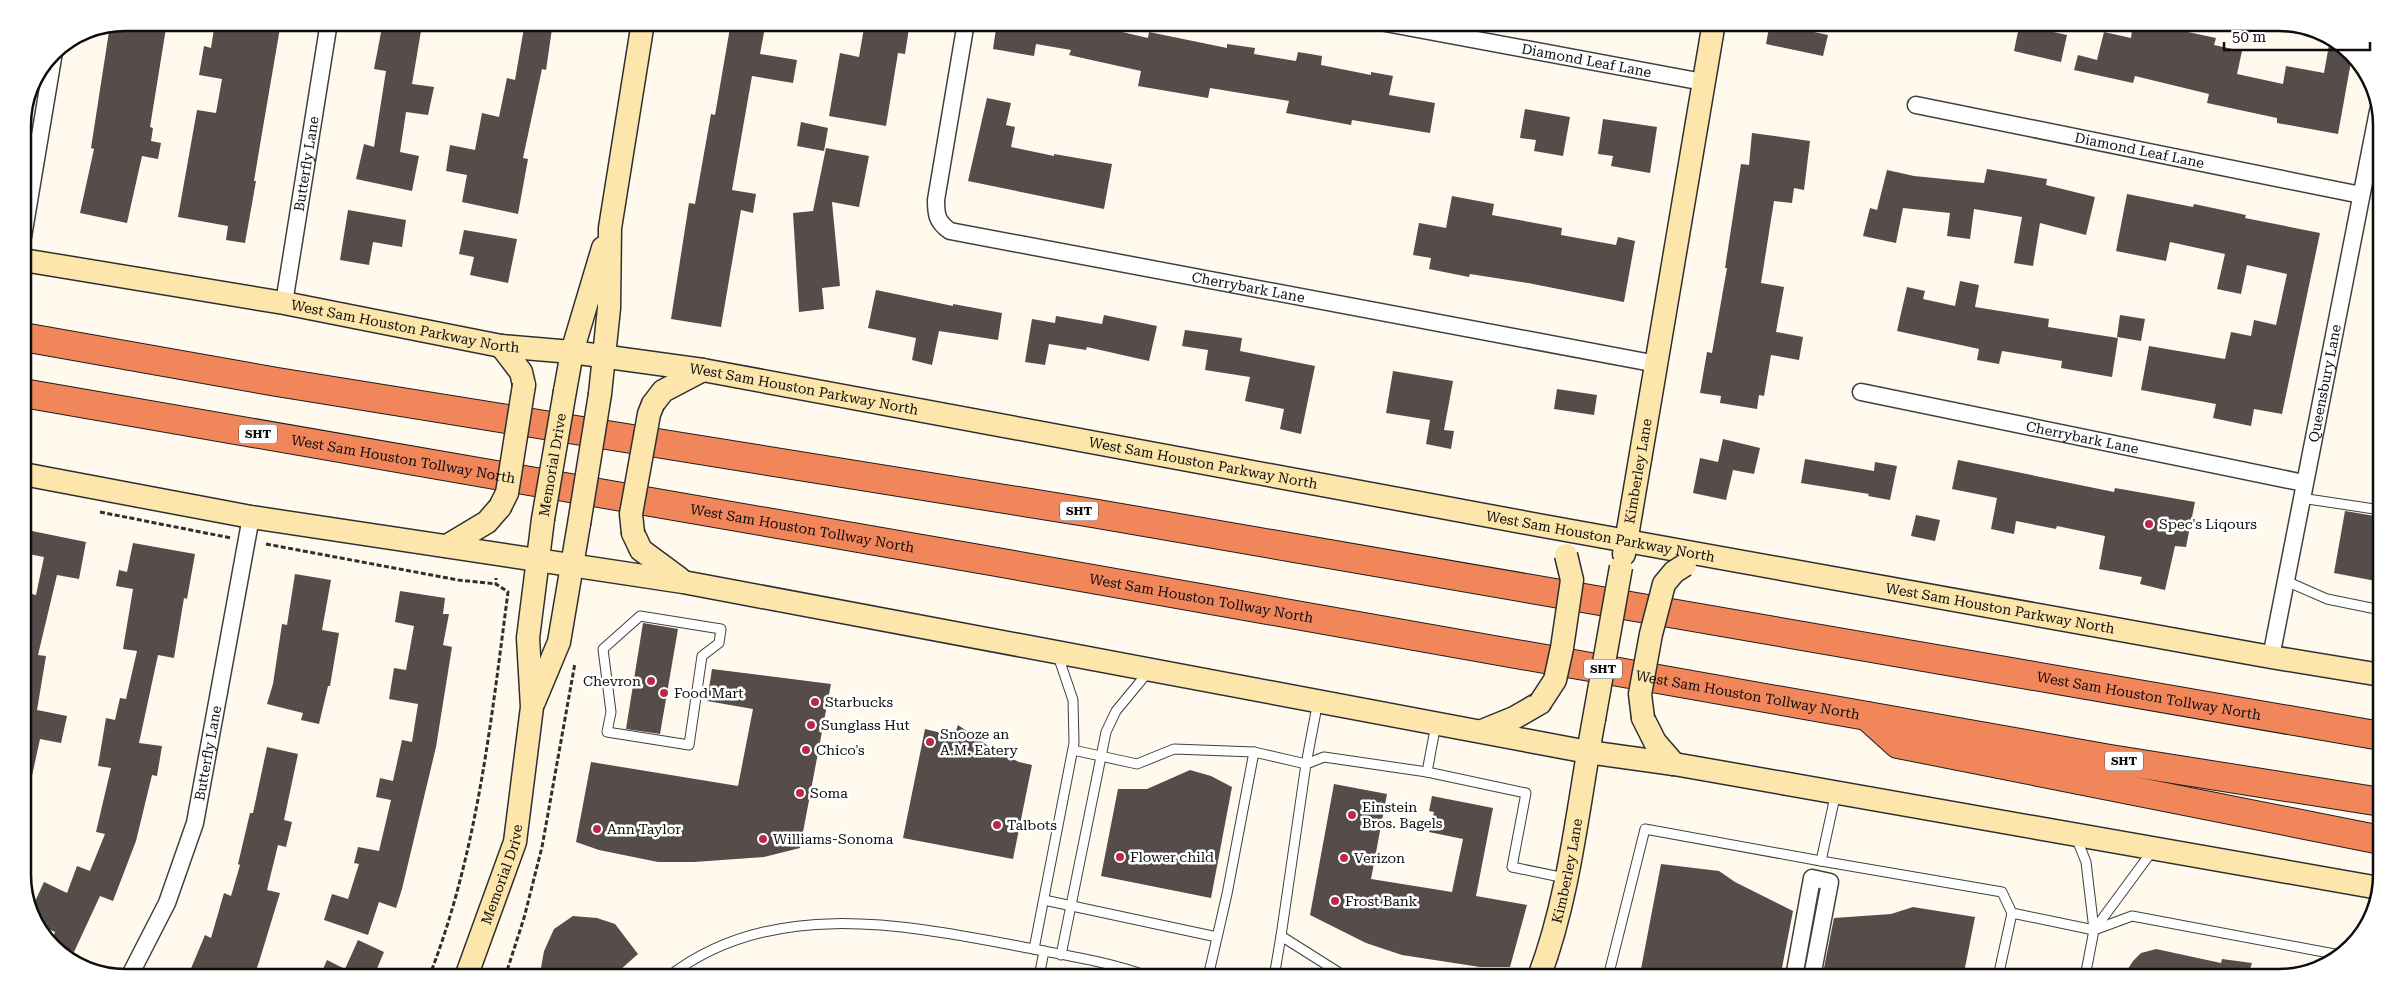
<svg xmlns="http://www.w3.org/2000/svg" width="2404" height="1000" font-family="'Roboto Serif',serif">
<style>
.building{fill:#564c4a}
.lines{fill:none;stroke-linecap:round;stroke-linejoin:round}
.lane-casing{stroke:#404040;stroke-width:11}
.street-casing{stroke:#404040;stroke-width:19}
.secondary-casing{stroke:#2f2f2f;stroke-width:25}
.highway-casing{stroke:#1e1e1e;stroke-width:30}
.path{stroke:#2f2f2f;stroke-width:3;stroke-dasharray:5 2.5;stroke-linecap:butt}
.lane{stroke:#fff;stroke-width:9}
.street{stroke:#fff;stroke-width:16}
.secondary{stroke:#fde6ab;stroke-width:22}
.highway{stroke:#f0865a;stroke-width:28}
.secondary-bridge-casing{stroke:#2f2f2f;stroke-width:25;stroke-linecap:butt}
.secondary-bridge{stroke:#fde6ab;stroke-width:22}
.poi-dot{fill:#ba2948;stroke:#fff;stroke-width:2}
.labels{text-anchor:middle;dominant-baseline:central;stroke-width:5;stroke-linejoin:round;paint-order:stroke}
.shield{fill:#fff;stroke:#565656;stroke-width:1}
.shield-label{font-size:12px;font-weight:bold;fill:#0d0d0d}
.street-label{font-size:14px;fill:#0d0d0d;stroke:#fff}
.poi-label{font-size:14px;fill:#0d0d0d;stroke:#fff;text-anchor:start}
.rim{fill:none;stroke:#0d0d0d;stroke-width:2.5}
</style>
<rect width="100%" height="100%" fill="#fff9ee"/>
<g class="building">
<path d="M125,22H167L150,127L153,128L151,141L161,143L158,159L142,156L127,223L80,213L94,149L91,148L110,25Z"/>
<path d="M215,22H269V26L280,28L261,139L254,181H256L245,243L226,240L228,226L178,217L197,110L216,113L222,79L199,75L204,46L211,48Z"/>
<path d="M383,22L422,25L412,84L434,87L428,115L406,112L400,152L419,156L412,191L356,179L364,144L374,147L386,71L374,69Z"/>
<path d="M525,22H553L546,70L542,69L523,158L528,159L518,214L462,202L467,175L446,171L450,145L475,150L482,113L499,117L507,78L515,80Z"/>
<path d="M731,22H766L760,54L797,60L793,83L752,76L732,190L756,194L753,213L741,210L721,327L671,319L689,203L695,204L711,114L715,115Z"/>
<path d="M865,22H910L905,54L898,53L886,126L829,116L840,53L859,57Z"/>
<path d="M997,22H1079L1148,38L1149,32L1227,48V44L1255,48L1254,54L1296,61L1298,52L1322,56L1321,65L1371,75V72L1393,76L1389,95L1435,103L1430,133L1352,120L1351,125L1286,113L1289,101L1210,88L1208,98L1138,86L1141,71L1069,55L1071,50L1036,44L1034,56L993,49Z"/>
<path d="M1770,22H1806L1805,30L1828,35L1823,56L1766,44Z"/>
<path d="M2020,22H2051L2049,31L2067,35L2061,62L2014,51Z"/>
<path d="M2133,22H2175L2174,29L2216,38L2214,45L2242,51L2237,74L2283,84L2286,66L2324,73L2330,39L2352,56L2338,134L2277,123V118L2207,103L2209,94L2135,76L2133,83L2074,70L2078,55L2097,60L2104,32L2131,38Z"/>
<path d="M987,98L1011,103L1006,125L1015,127L1011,147L1054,156V154L1112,164L1104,209L968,181Z"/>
<path d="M1525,109L1570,117L1563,156L1534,151L1536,140L1520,138Z"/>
<path d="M1603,119L1657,127L1650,173L1611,166L1613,156L1598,154Z"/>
<path d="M801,122L828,128L824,151L797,146Z"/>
<path d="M1752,133L1810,141L1804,190L1794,188L1792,203L1774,201L1761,283L1784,287L1776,332L1803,337L1799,360L1771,355L1764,396L1759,395L1757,409L1720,403L1721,396L1700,393L1707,352L1712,353L1727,268H1725L1741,164L1749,165Z"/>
<path d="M826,148L869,156L859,207L832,202L840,286L822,288L824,309L799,312L793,213L813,211Z"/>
<path d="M1987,169L2047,179L2046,185L2095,197L2086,235L2040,223L2033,266L2014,263L2022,217L1974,209L1970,239L1947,236L1950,213L1903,208L1896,243L1863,236L1870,208L1877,210L1887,170L1914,176L1984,183Z"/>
<path d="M2127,194L2193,207L2194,204L2246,215L2245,218L2320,233L2282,414L2254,409L2251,426L2213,418L2216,404L2141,390L2149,346L2225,359L2231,332L2251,336L2254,320L2276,325L2287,274L2247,265L2241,294L2217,289L2225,254L2170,242L2166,261L2116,251Z"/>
<path d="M1452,196L1494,204L1492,215L1562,228L1561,235L1616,245L1618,237L1635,241L1624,302L1528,283L1470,274L1469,277L1429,269L1431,258L1413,255L1419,223L1446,228Z"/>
<path d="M348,210L406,220L402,247L373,242L369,265L340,260Z"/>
<path d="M464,230L517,239L508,283L470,275L474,257L459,254Z"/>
<path d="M1960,281L1979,285L1975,307L2049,319L2048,327L2118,338L2112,377L2061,368L2062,361L2002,351L1999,364L1977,360L1979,349L1897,331L1907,287L1925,291L1923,299L1955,306Z"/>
<path d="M876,290L953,306V304L1002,313L998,340L939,331L932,365L912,360L916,338L868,328Z"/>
<path d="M1104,315L1157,326L1149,361L1087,347L1086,350L1049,344L1045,365L1025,362L1032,319L1055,323L1056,316L1102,324Z"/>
<path d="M2120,315L2145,319L2141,341L2117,337Z"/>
<path d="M1185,330L1242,338L1240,351L1315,366L1301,434L1280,429L1284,409L1245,401L1250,377L1205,370L1208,350L1182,346Z"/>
<path d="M1393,371L1453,381L1444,430L1454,431L1451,449L1426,444L1430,420L1386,413Z"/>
<path d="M1557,389L1597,395L1594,415L1554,409Z"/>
<path d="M1723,439L1760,448L1754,474L1733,470L1726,500L1693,493L1700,458L1718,462Z"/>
<path d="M1805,459L1874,471L1875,462L1897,466L1890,500L1868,496L1869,494L1801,483Z"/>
<path d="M1958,460L2114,492L2115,488L2195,502L2186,547L2175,546L2165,590L2140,584L2142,577L2099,569L2105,536L2057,526L2056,529L2016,521L2014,534L1991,529L1997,498L1952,489Z"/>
<path d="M2345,511L2381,517V582L2334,573Z"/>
<path d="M1916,515L1940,520L1935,541L1911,536Z"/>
<path d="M32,531L86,542L79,579L57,575L38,655L46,656L37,710L67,716L61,743L40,739L30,785L23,784V592L36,595L44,557L28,554Z"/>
<path d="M133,543L195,554L187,599L184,598L174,658L158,655L139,743L162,746L157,776L152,775L136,841L113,901L100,896L74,952L51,941L55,932L39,925L32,908L44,882L67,893L77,866L90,871L105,834L96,832L111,768L98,766L106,718L115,720L120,698L126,699L137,651L123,649L133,589L116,586L119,570L127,572Z"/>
<path d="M295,574L331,580L322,630L339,633L330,686H328L319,724L301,720L303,713L267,704L273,684L282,624L287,625Z"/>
<path d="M400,591L445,598L443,614H449L443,645L452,647L436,747L402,889L396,908L379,902L368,935L324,920L332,894L348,899L359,864L354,863L358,847L379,851L391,800L376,797L380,778L393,781L402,740L412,742L418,704L389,699L394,668L406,670L414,626L395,622Z"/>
<path d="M643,623L678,629L660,734L626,729Z"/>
<path d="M712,669L831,684L800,848L764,857L694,862H658L599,850L576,842L591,762L738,786L753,709L707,701Z"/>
<path d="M958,725L997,752L1019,762L1032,765L1013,859L903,838L925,729L954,736Z"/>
<path d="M267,747L298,754L284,820L292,822L286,847L278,845L267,890L280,893L259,962L253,978H187L205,935L211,938L224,893L231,896L240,865L238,864L250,813H253Z"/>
<path d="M1190,770L1211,776L1232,787L1211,898L1101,876L1118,789H1147Z"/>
<path d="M1334,784L1387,794L1371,879L1452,892L1463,839L1429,832L1434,812L1429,811L1432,796L1493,808L1476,896L1527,905L1510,967H1480L1402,955L1366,943L1310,915Z"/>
<path d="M1661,864L1719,871L1735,882L1793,911L1780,978H1685L1641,969Z"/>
<path d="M1913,907L1975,917L1963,978H1822L1834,918L1891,914Z"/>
<path d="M573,916L597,918L615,924L638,954L611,978H548L541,968L544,951L554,929Z"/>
<path d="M358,940L384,952L373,978H319L327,960L345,969Z"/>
<path d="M2156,949L2221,963L2222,959L2252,963L2250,969L2255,971L2254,978H2122L2133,961L2141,953Z"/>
</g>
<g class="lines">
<g class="lane-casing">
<g id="lane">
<path d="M2301,498L2381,510"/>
<path d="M2286,581L2327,599L2381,610"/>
<path d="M640,616L721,629L719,643L702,656L689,745L607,732L611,712L603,649Z"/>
<path d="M1436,724L1427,772L1526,793L1512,867L1565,878"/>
<path d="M1073,750L1137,764L1174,749L1254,752"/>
<path d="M2076,837L2086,862L2094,930L2085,977"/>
<path d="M1821,861L2002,892L2012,913L2094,930L2132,916L2340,955"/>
<path d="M1044,900L1217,937"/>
<path d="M2094,930L2153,850"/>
<path d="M1281,936L1306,764L1324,757L1427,772"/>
<path d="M1034,949L1074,743L1073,700L1057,653"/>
<path d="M1061,955L1106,732L1116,711L1149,671"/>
<path d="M668,977C769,898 901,924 1018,946C1062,955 1108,961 1150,977"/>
<path d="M1039,977L1044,951"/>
<path d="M1208,977L1227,894L1254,752L1306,764L1318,701"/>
<path d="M1274,977L1281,936L1346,977"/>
<path d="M1608,977L1645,829L1821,861L1836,792"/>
<path d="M1998,977L2012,913"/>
</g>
</g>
<g class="street-casing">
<g id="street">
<path id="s1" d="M966,22L936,200C936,215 937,222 950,231L1657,364"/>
<path id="s2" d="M1380,22L1703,82"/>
<path id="s3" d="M1916,105L2361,195"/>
<path d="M23,237L54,52"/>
<path id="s4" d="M284,303L329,22"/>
<path id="s5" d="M1861,392L2304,483"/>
<path id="s6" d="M2271,657L2378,111"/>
<path id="s7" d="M129,977L167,903L195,823L251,517"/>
<path d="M1794,977L1812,878L1830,882L1812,977"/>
</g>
</g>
<g class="secondary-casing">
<g id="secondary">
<path id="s8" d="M23,260L284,303L501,346L572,352L703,370L1538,525L2271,657L2381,675"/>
<path d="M501,346L521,372L524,385"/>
<path d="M565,391L572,352L603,248"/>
<path d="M600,394L609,308L610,228L643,22"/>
<path d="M653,404L663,391L703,370"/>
<path d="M23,474L251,517L683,582L1588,752L1674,764L2379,888"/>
<path d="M633,533L641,550L679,578"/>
<path d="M447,546L487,522L500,507"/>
<path id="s9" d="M1624,554L1714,22"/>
<path d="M534,702L559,642L579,524"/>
<path d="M1643,718L1655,742L1674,764"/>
<path d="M1482,731L1514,718L1540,703"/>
<path id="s10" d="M466,977L515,842L532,707L528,638L543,519"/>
<path id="s11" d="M1539,977C1570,895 1578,805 1594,719"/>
</g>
</g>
<g class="highway-casing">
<g id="highway">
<path id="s12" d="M23,337L277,382L1092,513L2381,736"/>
<path id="s13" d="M23,393L991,561L2110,759L2381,802"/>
<path d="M1867,716L1898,744L2381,840"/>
</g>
</g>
<g class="path">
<path d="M100,512L231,538"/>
<path d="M266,544L458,580L496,584"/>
<path d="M429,977C477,855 491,722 508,592L496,584V578"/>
<path d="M505,977L524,918L542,847L575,663"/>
</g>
<use href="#lane" class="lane"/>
<use href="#street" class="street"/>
<use href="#secondary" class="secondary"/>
<use href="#highway" class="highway"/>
<g class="secondary-bridge-casing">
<g id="secondary-bridge">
<path d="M500,507L507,493L524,385"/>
<path id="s14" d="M543,519L565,391"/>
<path d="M579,524L600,394"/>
<path d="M633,533L631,514L649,414L653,404"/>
<path d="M1540,703L1555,680L1562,648L1572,580L1566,555"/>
<path d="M1643,718L1640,694L1651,634L1664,584L1674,572L1685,565"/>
<path d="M1594,719L1621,567"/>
</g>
</g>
<use href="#secondary-bridge" class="secondary-bridge"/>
</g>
<g class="poi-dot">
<circle cx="2149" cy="524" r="5"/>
<circle cx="651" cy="681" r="5"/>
<circle cx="664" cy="693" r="5"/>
<circle cx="815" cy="702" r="5"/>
<circle cx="811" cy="725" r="5"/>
<circle cx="930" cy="742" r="5"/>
<circle cx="806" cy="750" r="5"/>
<circle cx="800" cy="793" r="5"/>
<circle cx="1352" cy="815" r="5"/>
<circle cx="997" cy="825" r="5"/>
<circle cx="597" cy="829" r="5"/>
<circle cx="763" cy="839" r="5"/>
<circle cx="1120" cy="857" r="5"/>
<circle cx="1344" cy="858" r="5"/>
<circle cx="1335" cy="901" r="5"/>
</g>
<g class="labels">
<g class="shield">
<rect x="239" y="424.5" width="38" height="19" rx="4"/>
<rect x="1060" y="501.5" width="38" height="19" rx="4"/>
<rect x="1584" y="659.5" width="38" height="19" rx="4"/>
<rect x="2105" y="751.5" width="38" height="19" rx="4"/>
</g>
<g class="shield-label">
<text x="258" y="434">SHT</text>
<text x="1079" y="511">SHT</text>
<text x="1603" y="669">SHT</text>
<text x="2124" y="761">SHT</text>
</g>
<g class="street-label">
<text stroke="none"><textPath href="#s2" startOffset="210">Diamond Leaf Lane</textPath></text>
<text stroke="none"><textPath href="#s3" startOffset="228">Diamond Leaf Lane</textPath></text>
<text stroke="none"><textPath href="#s4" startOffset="141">Butterfly Lane</textPath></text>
<text stroke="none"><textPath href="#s1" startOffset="520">Cherrybark Lane</textPath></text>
<text stroke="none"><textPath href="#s8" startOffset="388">West Sam Houston Parkway North</textPath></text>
<text stroke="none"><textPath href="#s6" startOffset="279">Queensbury Lane</textPath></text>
<text stroke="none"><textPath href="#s8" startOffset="792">West Sam Houston Parkway North</textPath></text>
<text stroke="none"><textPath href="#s5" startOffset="226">Cherrybark Lane</textPath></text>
<text stroke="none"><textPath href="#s13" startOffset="386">West Sam Houston Tollway North</textPath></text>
<text stroke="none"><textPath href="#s8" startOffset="1198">West Sam Houston Parkway North</textPath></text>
<text stroke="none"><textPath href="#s14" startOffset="55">Memorial Drive</textPath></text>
<text stroke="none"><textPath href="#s9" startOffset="84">Kimberley Lane</textPath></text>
<text stroke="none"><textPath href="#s13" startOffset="791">West Sam Houston Tollway North</textPath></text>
<text stroke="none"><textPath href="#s8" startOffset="1602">West Sam Houston Parkway North</textPath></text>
<text stroke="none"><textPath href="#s13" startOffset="1196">West Sam Houston Tollway North</textPath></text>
<text stroke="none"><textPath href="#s8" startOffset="2008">West Sam Houston Parkway North</textPath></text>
<text stroke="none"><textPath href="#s13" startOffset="1751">West Sam Houston Tollway North</textPath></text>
<text stroke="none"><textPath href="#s12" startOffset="2156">West Sam Houston Tollway North</textPath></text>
<text stroke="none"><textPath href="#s7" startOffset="239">Butterfly Lane</textPath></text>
<text stroke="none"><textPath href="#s11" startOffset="110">Kimberley Lane</textPath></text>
<text stroke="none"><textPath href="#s10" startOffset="109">Memorial Drive</textPath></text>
</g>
<g class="poi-label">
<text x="2159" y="524">Spec's Liqours</text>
<text x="641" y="681" text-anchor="end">Chevron</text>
<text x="674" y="693">Food Mart</text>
<text x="825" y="702">Starbucks</text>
<text x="821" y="725">Sunglass Hut</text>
<text x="940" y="734">Snooze an<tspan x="940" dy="16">A.M. Eatery</tspan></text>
<text x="816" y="750">Chico's</text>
<text x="810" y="793">Soma</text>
<text x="1362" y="807">Einstein<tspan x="1362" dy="16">Bros. Bagels</tspan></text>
<text x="1007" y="825">Talbots</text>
<text x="607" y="829">Ann Taylor</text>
<text x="773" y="839">Williams-Sonoma</text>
<text x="1130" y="857">Flower child</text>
<text x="1354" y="858">Verizon</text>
<text x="1345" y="901">Frost Bank</text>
</g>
</g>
<path d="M0 0H2404V1000H0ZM125 31H2279A94 94 0 0 1 2373 125V875A94 94 0 0 1 2279 969H125A94 94 0 0 1 31 875V125A94 94 0 0 1 125 31Z" fill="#fff" fill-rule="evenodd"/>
<path class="rim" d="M125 31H2279A94 94 0 0 1 2373 125V875A94 94 0 0 1 2279 969H125A94 94 0 0 1 31 875V125A94 94 0 0 1 125 31Z"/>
<path d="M2224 42v8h146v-8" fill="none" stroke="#0d0d0d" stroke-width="2.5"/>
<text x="2232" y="42" font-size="15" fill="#0d0d0d" stroke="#ffffff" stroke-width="4" paint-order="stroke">50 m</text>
</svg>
